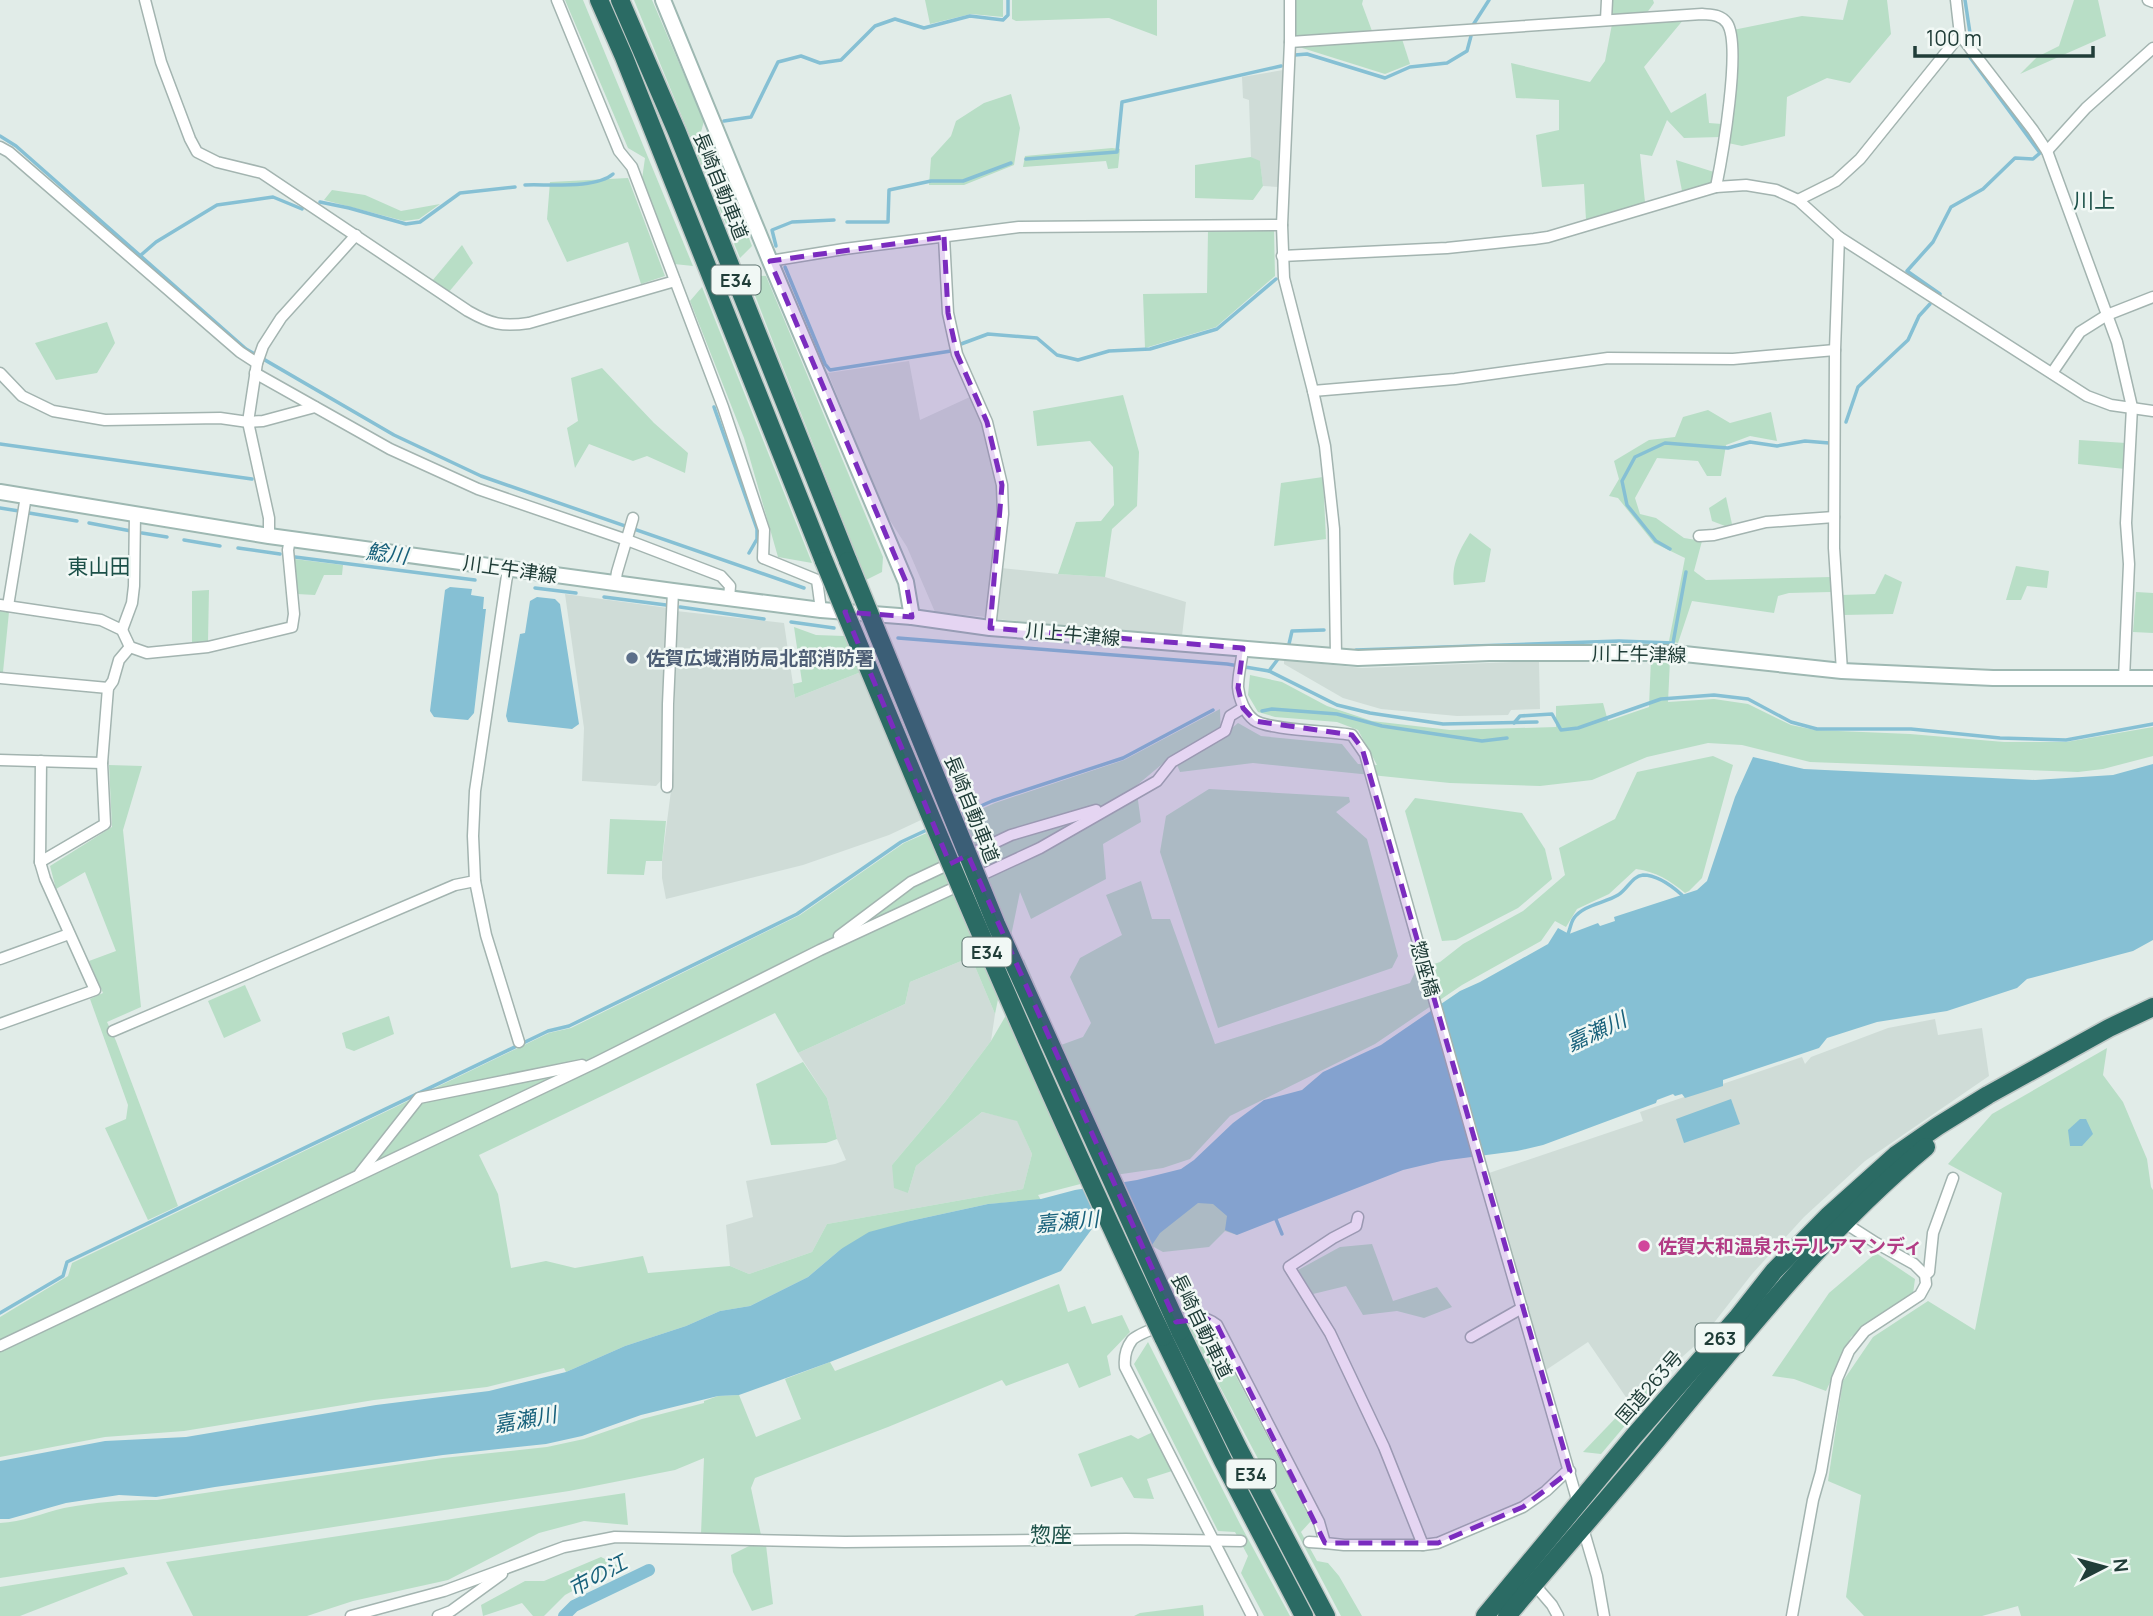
<svg xmlns="http://www.w3.org/2000/svg" width="2153" height="1616" font-family="Manrope,'Noto Sans JP',sans-serif">
<style>
.built{fill:#cfdcd7}
.green{fill:#b8dec6}
.water{fill:#86c0d4}
.pier{fill:#e1ece8}
.lines{fill:none;stroke-linecap:round;stroke-linejoin:round}
.stream{stroke:#86c0d4;stroke-width:3.5}
.canal{stroke:#86c0d4;stroke-width:12}
.street-casing{stroke:#a3b4b0;stroke-width:13}
.secondary-casing{stroke:#9eb8b2;stroke-width:18}
.highway-casing{stroke:#c1c9c7;stroke-width:21}
.street{stroke:#fff;stroke-width:10}
.secondary{stroke:#fff;stroke-width:14}
.highway{stroke:#2b6b64;stroke-width:18}
.highway-bridge-casing{stroke:#c1c9c7;stroke-width:21;stroke-linecap:butt}
.highway-bridge{stroke:#2b6b64;stroke-width:18}
.marked{fill:#7b2cbf;fill-opacity:0.2;stroke:#7b2cbf;stroke-width:5;stroke-dasharray:14 9;stroke-linejoin:round}
.service-dot{fill:#5c6f8a;stroke:#f1f8f5;stroke-width:2.5}
.hotel-dot{fill:#d1479c;stroke:#f1f8f5;stroke-width:2.5}
.labels{text-anchor:middle;dominant-baseline:central;stroke-width:5;stroke-linejoin:round;paint-order:stroke}
.shield{fill:#f1f8f5;stroke:#5f7571;stroke-width:2}
.shield-label{font-size:18px;font-weight:bold;fill:#203d38}
.street-label{font-size:19px;fill:#203d38;stroke:#f1f8f5}
.service-label{font-size:19px;font-weight:bold;fill:#4e5e75;stroke:#f1f8f5;text-anchor:start}
.hotel-label{font-size:19px;font-weight:bold;fill:#b23c85;stroke:#f1f8f5;text-anchor:start}
.neighbourhood-label{font-size:21px;fill:#1c5048;stroke:#f1f8f5}
.water-label{font-size:21px;font-style:italic;fill:#18617b;stroke:#f1f8f5}
</style>
<rect width="100%" height="100%" fill="#e1ece8"/>
<g class="built">
<path d="M1283,70L1282,129L1278,187L1263,186L1260,162L1251,157L1249,100L1243,98L1242,77Z"/>
<path d="M909,361L920,420L972,396L986,432L1000,507L986,617L935,612L907,547L884,511L828,373Z"/>
<path d="M1001,568L1058,574L1105,577L1186,602L1182,636L995,619Z"/>
<path d="M565,594L668,608L665,776L656,786L582,781L584,728Z"/>
<path d="M676,611L784,623L795,698L861,672L921,820L889,835L803,865L666,899L662,878V861L674,767Z"/>
<path d="M1284,660L1362,668L1539,661L1540,709L1511,710L1508,715L1457,716L1381,709L1343,698L1284,664Z"/>
<path d="M971,957L995,1014L991,1041L945,1102L892,1165L908,1193L916,1166L982,1112L1017,1120L1032,1154L1023,1189L827,1224L812,1252L749,1274L730,1266L726,1225L753,1217L746,1181L835,1164L846,1160L837,1139L827,1098L798,1053L905,1004L910,982Z"/>
<path d="M1935,1019L1938,1035L1982,1028L1989,1076L1865,1161L1804,1217L1752,1274L1699,1342L1630,1403L1588,1342L1546,1370L1489,1173L1643,1121L1640,1112L1802,1057L1805,1064L1811,1057L1888,1028Z"/>
</g>
<g class="green">
<path d="M565,0H583L693,266L674,264L642,179L645,158L628,148Z"/>
<path d="M634,0H652L704,121L698,143L716,154L752,246L740,258Z"/>
<path d="M925,0H1003V17L971,14L930,24Z"/>
<path d="M1012,0H1157V36L1109,18L1016,21L1012,19Z"/>
<path d="M1295,0H1363L1362,4L1372,31L1294,36Z"/>
<path d="M1612,0H1653L1654,3L1646,14L1611,16Z"/>
<path d="M1848,0H1887L1891,34L1850,83L1827,78L1787,97L1785,136L1742,146L1728,143L1733,30L1802,16L1843,20Z"/>
<path d="M2074,0H2098L2106,36L2020,74L2037,57L2059,46Z"/>
<path d="M1684,19L1644,67L1671,113L1706,93L1709,123L1722,124L1720,137L1684,138L1667,120L1652,156L1640,154L1645,202L1586,220L1584,184L1542,187L1536,135L1559,130V100L1516,98L1511,63L1590,82L1605,61L1612,24Z"/>
<path d="M1402,39L1410,64L1385,74L1299,47Z"/>
<path d="M1011,94L1020,128L1014,165L964,185H929L931,158L951,136L956,121L984,103Z"/>
<path d="M1112,148L1120,149L1118,168L1108,169L1106,161L1023,167L1025,156Z"/>
<path d="M1251,157L1260,161L1263,186L1253,200L1195,198V165Z"/>
<path d="M1676,160L1714,172L1713,182L1682,191Z"/>
<path d="M628,178L665,276L641,284L628,242L567,262L547,219L550,182Z"/>
<path d="M332,190L365,195L401,211L440,204L419,219L404,221L324,200Z"/>
<path d="M1274,229L1275,276L1216,327L1145,348L1143,294L1207,293L1208,230Z"/>
<path d="M462,245L473,263L448,293L432,281Z"/>
<path d="M747,275L766,276L883,557L882,572L866,580Z"/>
<path d="M702,287L812,563L778,557L744,438L690,301Z"/>
<path d="M107,322L115,343L97,373L56,380L35,343Z"/>
<path d="M602,368L654,423L688,453L685,473L647,456L633,461L589,444L575,468L567,428L578,421L571,378Z"/>
<path d="M1123,395L1139,452L1137,506L1112,529L1105,577L1058,574L1076,522L1101,521L1114,505L1113,467L1090,441L1037,446L1033,411Z"/>
<path d="M1708,410L1730,423L1771,412L1777,441L1750,436L1726,445L1721,476H1707L1698,461L1657,458L1635,498L1640,514L1656,518L1684,538L1702,541L1694,571L1706,580L1831,577V592L1789,593L1778,596L1774,613L1692,601L1678,643L1669,641L1685,558L1654,543L1618,498L1609,496L1619,479L1614,461L1649,440L1675,437L1683,417Z"/>
<path d="M2079,440L2126,443L2125,469L2078,464Z"/>
<path d="M1323,477L1326,539L1274,546L1281,483Z"/>
<path d="M1726,497L1732,524L1725,526L1712,521L1709,508Z"/>
<path d="M1470,533L1491,549L1485,582L1454,585C1451,564 1460,550 1470,533Z"/>
<path d="M294,559L343,565L342,575H324L315,595L297,594Z"/>
<path d="M2016,566L2049,571L2047,588L2027,586L2021,600H2006Z"/>
<path d="M1885,574L1902,582L1893,614L1843,615L1841,595L1875,594Z"/>
<path d="M209,590L208,641L192,645V591Z"/>
<path d="M2136,592L2153,593V633L2133,632Z"/>
<path d="M0,611L9,612L3,672H0Z"/>
<path d="M794,627L816,635L844,636L861,672L795,698L793,684L802,682Z"/>
<path d="M1651,658L1670,660L1668,702L1714,699L1748,704L1791,725L1815,730L1910,734L2004,742H2066L2153,727V756L2103,769L2078,772L1810,762L1742,745L1708,743L1647,757L1592,780L1540,786L1450,783L1253,763L1180,772L1173,755L1136,786L1141,822L1103,844L1106,879L1031,919L1020,892L995,1014L971,957L910,982L905,1004L798,1053L775,1013L479,1155L498,1194L511,1268L546,1261L575,1268L643,1256L648,1273L730,1266L749,1274L812,1252L827,1224L1023,1189L1032,1154L1017,1121L982,1112L916,1166L908,1193L894,1188L892,1165L945,1102L991,1041L1005,1017L1024,959L1061,1045L1083,1037L1091,1023L1070,977L1080,958L1122,935L1106,895L1141,881L1152,919H1170L1215,1044L1410,983L1416,970L1440,962L1463,944L1523,911L1565,875L1559,848L1615,819L1637,772L1713,756L1733,765L1702,878L1689,891L1685,893C1669,880 1657,872 1636,869L1609,894L1577,909L1566,927L1555,921L1541,941L1462,985L1375,1044L1230,1116L1190,1159L1163,1168L1115,1175L1038,1195L1041,1200L988,1204L910,1221L841,1249L808,1277L750,1306L720,1311L686,1326L625,1346L566,1372L564,1368L487,1387L374,1400L184,1431L105,1437L0,1457V1317L68,1276L72,1263L549,1033L571,1028L800,915L904,843L995,803L1124,760L1220,709L1221,737L1238,723L1261,736L1342,744L1358,764L1377,765L1358,730L1337,722L1275,717L1258,712L1248,695L1250,675L1282,682L1327,706L1372,721L1450,730L1556,727V706L1603,703L1608,721L1649,707Z"/>
<path d="M109,765L142,766L123,830L141,1007L107,1022L116,1041L178,1206L148,1220L105,1128L126,1119L128,1105L90,999L103,993L89,961L116,951L85,872L56,889L50,866L112,827Z"/>
<path d="M1209,789L1349,797L1350,802L1336,812L1367,839L1398,956L1392,968L1218,1028L1160,852L1166,816Z"/>
<path d="M1415,798L1522,813L1545,849L1552,879L1518,908L1456,940L1442,941L1405,811Z"/>
<path d="M610,819L666,821L662,861H646L644,875L607,874Z"/>
<path d="M245,985L261,1021L224,1038L208,1001Z"/>
<path d="M389,1016L394,1034L354,1051L346,1048L342,1033Z"/>
<path d="M2107,1048L2103,1075L2123,1102L2147,1159L2151,1187L2153,1190V1616H2021L2018,1606L1982,1616H1864L1846,1597L1861,1495L1828,1481L1843,1381L1873,1337L1928,1301L1975,1330L2002,1193L1948,1164L1992,1114Z"/>
<path d="M803,1062L827,1098L837,1139L826,1143L771,1145L756,1084Z"/>
<path d="M1197,1192L1213,1196L1243,1225L1237,1235L1225,1231L1209,1247L1163,1252L1152,1246L1106,1267Z"/>
<path d="M1372,1244L1393,1301L1437,1287L1452,1307L1424,1318L1397,1311L1363,1315L1346,1286L1313,1294L1298,1270L1340,1247Z"/>
<path d="M1876,1253L1915,1279L1913,1294L1851,1337L1826,1391L1794,1379L1772,1376L1829,1293Z"/>
<path d="M1059,1284L1068,1312L1085,1306L1092,1324L1122,1315L1130,1332L1107,1356L1111,1375L1079,1388L1068,1363L1006,1386L1002,1380L888,1427L755,1478L751,1488L761,1535L701,1534L704,1458L675,1470L569,1491L0,1578V1523C22,1522 43,1513 64,1508C95,1502 126,1500 157,1500L443,1458L547,1447L584,1439L642,1419L704,1403V1401L718,1396L739,1395L756,1437L801,1419L785,1379L830,1362L835,1371Z"/>
<path d="M1189,1328L1212,1330L1311,1521L1301,1532L1317,1561L1328,1563L1339,1576L1362,1616H1341Z"/>
<path d="M1148,1342L1240,1524L1290,1616H1264L1241,1573L1248,1556L1235,1532L1218,1531L1134,1364Z"/>
<path d="M1682,1358L1601,1454L1583,1452L1630,1403Z"/>
<path d="M1153,1432L1172,1471L1147,1479L1154,1499L1134,1498L1122,1477L1091,1487L1078,1454L1131,1435L1138,1439Z"/>
<path d="M625,1493L628,1525L584,1521L539,1533L448,1580L353,1601L307,1616H193L166,1562Z"/>
<path d="M766,1545L773,1604L752,1611L733,1572L731,1555L749,1546Z"/>
<path d="M601,1557L619,1566L565,1595L544,1616H533L522,1603L483,1616L481,1605L525,1581H544Z"/>
<path d="M124,1567L128,1574L20,1616H0V1587Z"/>
<path d="M1203,1605L1204,1616H1134L1140,1613Z"/>
</g>
<g class="water">
<path d="M450,587L472,589L471,595L484,597L483,609H486L474,713L468,720L434,717L430,711L445,590Z"/>
<path d="M537,597L555,599L560,604L579,724L572,729L508,722L506,716L520,634L525,633L530,601Z"/>
<path d="M1753,757L1804,769L2035,780L2113,775L2153,764V940L2133,951L2027,979L2017,988L1947,1011L1877,1022L1827,1038L1819,1048L1723,1080V1086L1685,1098L1682,1094L1675,1096L1673,1094L1657,1100L1656,1103L1543,1145L1517,1151L1441,1161L1403,1170L1237,1235L1225,1230L1227,1216L1213,1204L1198,1203L1160,1233L1152,1245L1106,1267L1061,1271L830,1362L739,1395L718,1396L641,1415L582,1436L546,1444L443,1455L215,1487L156,1497L119,1495L66,1503L9,1519H0V1461L105,1441L186,1437L376,1405L489,1391L566,1372L625,1346L686,1326L720,1311L750,1306L808,1277L841,1249L869,1232L910,1221L988,1204L1041,1199L1075,1190L1137,1180L1181,1169L1194,1160L1233,1123L1264,1100L1302,1090L1323,1072L1381,1045L1460,991L1480,982L1548,944L1558,928L1569,934L1598,923L1600,926L1615,921L1614,917L1697,890L1707,881L1735,797Z"/>
<path d="M1731,1099L1740,1124L1684,1143L1676,1119Z"/>
<path d="M2080,1119H2086L2093,1134L2082,1146H2070L2068,1130Z"/>
</g>
<path class="pier" d="M1121,1178L1153,1249L1107,1270L1065,1275L1061,1271L1097,1222L1118,1182L1115,1179Z"/>
<g class="lines">
<g class="stream">
<path d="M1965,0L1970,33"/>
<path d="M1473,25L1489,0"/>
<path d="M1295,55L1307,54L1385,78L1410,67L1447,63L1467,51L1471,36"/>
<path d="M724,121L751,117L778,62L801,56L820,63L841,60L875,26L895,19L924,28L970,16L1003,20L1008,15V0"/>
<path d="M0,136L16,146L246,349L394,435L481,476L804,588"/>
<path d="M1026,159L1117,152L1122,102L1281,66"/>
<path d="M525,185C548,184 596,189 613,174"/>
<path d="M320,202L349,208L406,224L420,222L460,193L515,187"/>
<path d="M847,222H888L889,190L931,181H963L1011,163"/>
<path d="M776,246L772,230L792,222L834,220"/>
<path d="M141,255L156,242L217,205L273,197L302,209"/>
<path d="M785,267L825,364L830,370L951,351"/>
<path d="M1940,294L1907,271L1933,242L1951,207L1983,189L2015,158L2033,159L2040,153L1969,56"/>
<path d="M961,344L988,334L1037,338L1057,355L1078,360L1109,351L1150,349L1217,329L1276,279"/>
<path d="M714,407L757,529V539L749,553"/>
<path d="M1846,422L1858,387L1908,340L1919,316L1930,304"/>
<path d="M0,444L252,479"/>
<path d="M0,508L19,511"/>
<path d="M29,513L77,521"/>
<path d="M89,523L131,531"/>
<path d="M142,533L167,537"/>
<path d="M184,540L220,546"/>
<path d="M238,548L280,554"/>
<path d="M1670,549L1656,541L1627,505L1622,481L1635,457L1665,443L1728,448L1750,442L1777,446L1805,441L1829,443"/>
<path d="M295,557L475,580"/>
<path d="M535,588L576,593"/>
<path d="M604,597L666,605"/>
<path d="M680,607L764,619"/>
<path d="M791,622L834,628"/>
<path d="M898,638L1227,664L1269,671L1337,705L1370,713L1443,724L1537,722"/>
<path d="M1289,644L1292,631L1324,630"/>
<path d="M1356,650L1619,641L1673,643L1686,572"/>
<path d="M1269,671L1278,659"/>
<path d="M1262,711L1272,709L1337,714L1382,726L1482,741L1507,738"/>
<path d="M1514,723L1520,716L1552,714L1561,730L1578,728L1661,699L1714,695L1748,699L1791,722L1817,729H1911L2000,738L2066,740L2153,724"/>
<path d="M958,816L992,801L1123,758L1213,710"/>
<path d="M1568,934C1570,929 1571,922 1574,918C1583,905 1605,903 1618,895C1627,890 1632,876 1643,875C1658,875 1672,886 1682,895"/>
<path d="M1275,1217L1282,1234"/>
<path d="M0,1313L63,1276L67,1262L548,1031L569,1026L797,914L901,842L931,828"/>
</g>
<path class="canal" d="M564,1616L574,1606L649,1570"/>
<g class="street-casing">
<g id="street">
<path d="M145,0L161,62L190,139L197,152L217,162L262,173L468,311C491,324 502,327 529,323L675,281"/>
<path d="M557,0L619,151L632,167L723,407L764,530L763,558L817,580L821,610"/>
<path d="M1290,0V42L1282,225L1284,278L1313,391L1325,446L1334,529L1336,656"/>
<path d="M1956,0L1960,35L2033,130L2047,151L2117,342L2132,407L2126,523L2129,564L2124,679"/>
<path d="M2148,0L2153,2"/>
<path d="M1606,20L1607,0"/>
<path d="M1290,42L1702,14C1711,15 1720,14 1727,23C1742,45 1722,158 1716,187"/>
<path d="M0,147L9,152L240,352L257,363"/>
<path d="M2047,151L2086,108L2153,48"/>
<path d="M1798,200L1836,181L1860,159L1960,35"/>
<path d="M944,237L948,313L957,354L987,422L1002,485L1003,514L990,628"/>
<path d="M1839,237L1835,350L1834,548L1842,671"/>
<path d="M1282,256L1447,248L1534,239L1548,237L1716,187L1746,185L1776,190L1798,200L1839,237L2087,396L2111,405L2153,411"/>
<path d="M770,261L844,249L1019,227L1282,225"/>
<path d="M0,373L22,396L53,411L105,420L220,418L248,422L263,421L315,407"/>
<path d="M255,373L390,449L478,489L627,540L721,576L730,586L729,598"/>
<path d="M2052,373L2080,332L2107,315L2153,297"/>
<path d="M1313,391L1455,379L1608,358L1733,359L1835,350"/>
<path d="M269,536V518L248,422L257,363L263,346L281,318L356,235"/>
<path d="M1699,536L1714,535L1766,522L1834,517"/>
<path d="M508,569L475,791L473,836L475,881L486,935L519,1042"/>
<path d="M615,584L617,572L633,518"/>
<path d="M0,605L101,620L122,630L130,647L147,653L208,647L292,627L294,614L288,550L290,539"/>
<path d="M8,606L26,496"/>
<path d="M122,630L132,603L134,586L135,514"/>
<path d="M1243,648C1242,661 1238,674 1238,687C1239,699 1245,713 1254,720C1267,730 1331,731 1352,735L1365,754L1484,1177L1578,1503"/>
<path d="M0,678L108,688"/>
<path d="M0,760L102,763"/>
<path d="M667,787L668,704L673,591"/>
<path d="M40,862L105,824L102,763L108,688L113,681L119,660L130,647"/>
<path d="M839,936L911,882L1011,835L1096,810"/>
<path d="M0,959L69,934"/>
<path d="M0,1024L95,990L45,879L40,862L41,761"/>
<path d="M113,1031L455,885L475,881"/>
<path d="M360,1173L419,1098L582,1065"/>
<path d="M1925,1275L1929,1272L1933,1233L1953,1178"/>
<path d="M1471,1337L1522,1308"/>
<path d="M0,1346L597,1062L820,950L1040,848L1157,781L1172,762L1225,731L1230,716L1243,708"/>
<path d="M1582,1525L1597,1576L1604,1616"/>
<path d="M1309,1542L1325,1543"/>
<path d="M1423,1545L1438,1543L1523,1507L1546,1491L1565,1473L1570,1471"/>
<path d="M1534,1584L1552,1605L1558,1616"/>
<path d="M351,1616L444,1591L564,1547L615,1537L845,1542L1126,1539L1241,1541"/>
<path d="M438,1616L451,1611L502,1574"/>
<path d="M1252,1616L1125,1367C1124,1357 1126,1348 1132,1340C1140,1332 1179,1319 1191,1317C1201,1316 1209,1319 1217,1325L1319,1522L1325,1543L1344,1545H1423L1384,1447L1330,1333L1289,1267L1333,1238L1356,1226L1358,1217"/>
<path d="M1792,1616L1813,1500L1821,1472L1837,1379L1849,1351L1865,1331L1920,1295L1926,1284L1925,1275L1914,1264L1876,1243L1851,1227L1846,1220"/>
</g>
</g>
<g class="secondary-casing">
<g id="secondary">
<path d="M663,0L770,261L906,582L912,617"/>
<path d="M0,492L269,536L673,591L821,610L912,617L990,628L1358,658L1489,653H1675L1842,671L1993,678H2153"/>
</g>
</g>
<g class="highway-casing">
<g id="highway">
<path d="M599,0L624,57L824,561"/>
<path d="M620,0L677,132L848,561"/>
<path d="M1180,1331L1239,1450L1326,1616"/>
<path d="M1163,1337L1223,1461L1304,1616"/>
<path d="M1485,1616L1634,1436L1737,1318L1774,1271L1828,1216L1896,1155L1938,1126L1988,1095L2109,1028L2153,1007"/>
<path d="M1507,1616C1559,1554 1613,1493 1665,1430C1749,1329 1825,1231 1926,1147"/>
</g>
</g>
<use href="#street" class="street"/>
<use href="#secondary" class="secondary"/>
<use href="#highway" class="highway"/>
<g class="highway-bridge-casing">
<g id="highway-bridge">
<path d="M824,561C932,822 1041,1082 1163,1337"/>
<path d="M848,561L996,924L1180,1331"/>
</g>
</g>
<use href="#highway-bridge" class="highway-bridge"/>
</g>
<path class="marked" d="M944,237L948,313L957,354L987,422L1002,485L990,628L1243,648L1238,688L1243,708L1255,721L1352,735L1362,748L1570,1471L1523,1507L1438,1543H1325L1217,1325L1206,1318L1176,1322L968,855L950,864L845,612L912,617L906,582L770,261Z"/>
<circle class="service-dot" cx="632" cy="658" r="7"/>
<circle class="hotel-dot" cx="1644" cy="1246" r="7"/>
<g class="labels">
<g class="shield">
<rect x="711.5" y="265.5" width="49" height="29" rx="5"/>
<rect x="962.5" y="937.5" width="49" height="29" rx="5"/>
<rect x="1695.5" y="1323.5" width="49" height="29" rx="5"/>
<rect x="1226.5" y="1459.5" width="49" height="29" rx="5"/>
</g>
<g class="shield-label">
<text x="736" y="280">E34</text>
<text x="987" y="952">E34</text>
<text x="1720" y="1338">263</text>
<text x="1251" y="1474">E34</text>
</g>
<g class="street-label">
<text transform="translate(721 186) rotate(68)">長崎自動車道</text>
<text transform="translate(510 569) rotate(8)">川上牛津線</text>
<text transform="translate(1073 634) rotate(5)">川上牛津線</text>
<text transform="translate(1639 654) rotate(1)">川上牛津線</text>
<text transform="translate(972 809) rotate(68)">長崎自動車道</text>
<text transform="translate(1425 969) rotate(74)">惣座橋</text>
<text transform="translate(1202 1326) rotate(64)">長崎自動車道</text>
<text transform="translate(1649 1387) rotate(-49)">国道263号</text>
</g>
<g class="service-label">
<text x="646" y="658">佐賀広域消防局北部消防署</text>
</g>
<g class="hotel-label">
<text x="1658" y="1246">佐賀大和温泉ホテルアマンディ</text>
</g>
<g class="neighbourhood-label">
<text x="2094" y="200">川上</text>
<text x="99" y="566">東山田</text>
<text x="1051" y="1534">惣座</text>
</g>
<g class="water-label">
<text transform="translate(387 553) rotate(7)">鯰川</text>
<text transform="translate(1596 1031) rotate(-25)">嘉瀬川</text>
<text transform="translate(1067 1221) rotate(-5)">嘉瀬川</text>
<text transform="translate(525 1419) rotate(-10)">嘉瀬川</text>
<text transform="translate(597 1575) rotate(-28)">市の江</text>
</g>
</g>
<g transform="translate(2104 1567) rotate(84)" stroke="#f1f8f5" stroke-width="5" paint-order="stroke">
<path d="M0-5L12 26L0 18L-12 26Z" fill="#203d38"/>
<text y="-10" font-size="19" font-weight="bold" text-anchor="middle" fill="#203d38">N</text>
</g>
<path d="M1915 46v10h178v-10" fill="none" stroke="#203d38" stroke-width="3.5"/>
<text x="1926" y="46" font-size="21" fill="#203d38" stroke="#f1f8f5" stroke-width="5" paint-order="stroke">100 m</text>
</svg>
